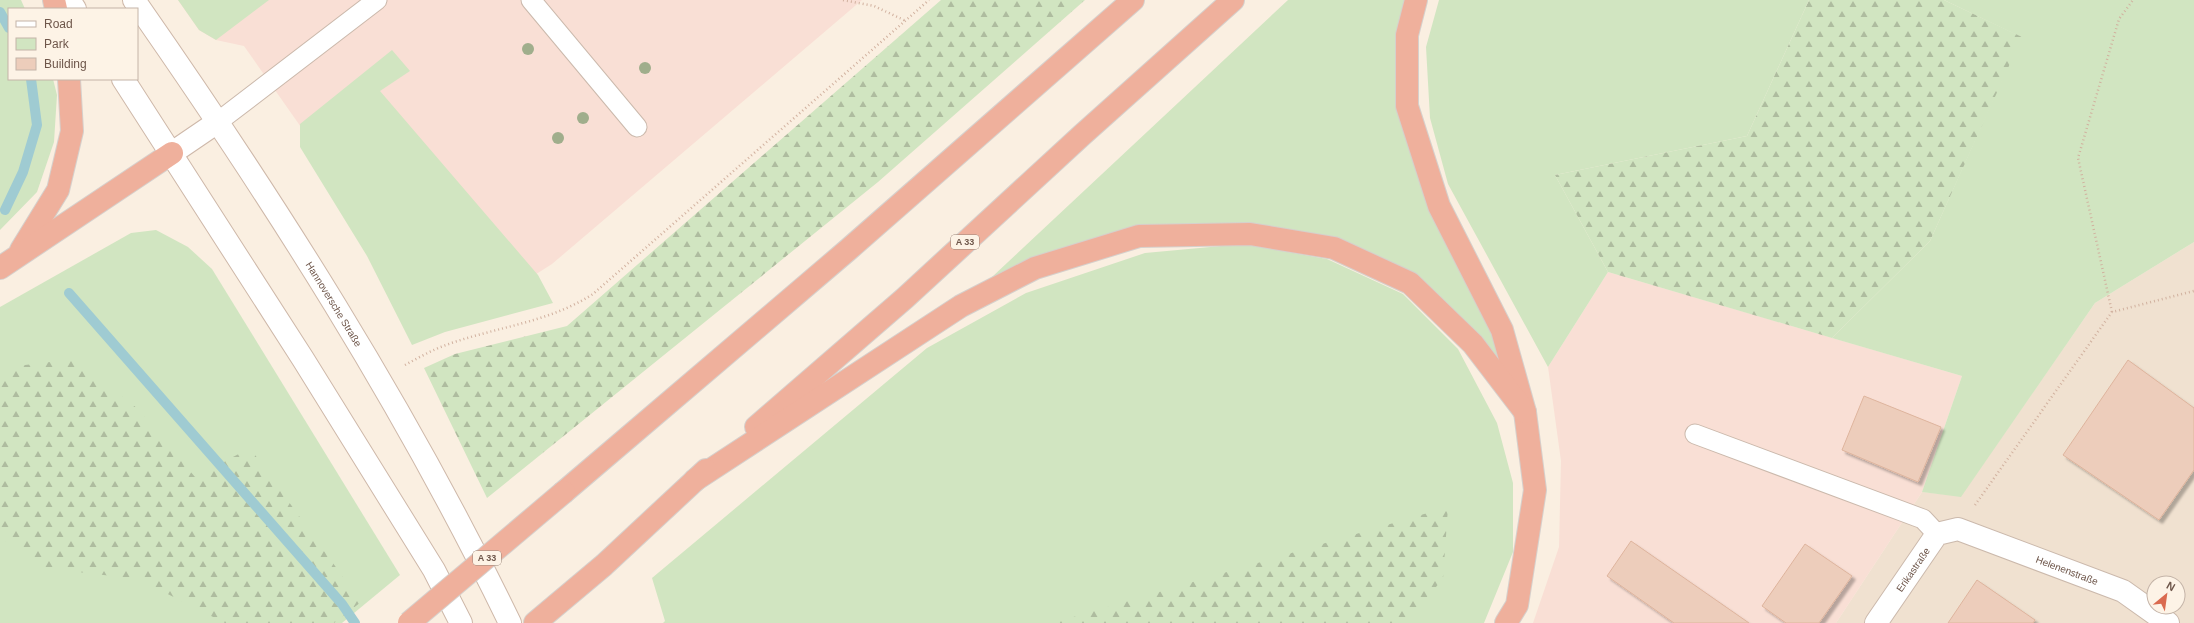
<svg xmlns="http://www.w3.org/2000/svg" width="2194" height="623" font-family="Arial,sans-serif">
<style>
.residential{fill:#f0e1d0;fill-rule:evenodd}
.commercial{fill:#f9dfd5}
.green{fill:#d1e5c1}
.forest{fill:url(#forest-firs)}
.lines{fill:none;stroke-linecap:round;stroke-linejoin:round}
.stream{stroke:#9fcbd2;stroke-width:10}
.building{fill:#edcdbb;stroke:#deb49d;filter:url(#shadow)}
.service-casing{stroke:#cbb9ac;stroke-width:21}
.minor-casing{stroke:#cbb9ac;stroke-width:24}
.secondary-casing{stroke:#ceb8a9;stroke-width:24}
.motorway-casing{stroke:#d6d0cc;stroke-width:24}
.path{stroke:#d1b19f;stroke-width:2.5;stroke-dasharray:1 3;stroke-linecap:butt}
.service{stroke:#fff;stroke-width:19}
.minor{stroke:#fff;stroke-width:22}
.secondary{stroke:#fff;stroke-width:22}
.motorway{stroke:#efb09c;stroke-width:22}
.motorway-bridge-casing{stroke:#d6d0cc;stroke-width:24;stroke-linecap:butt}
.motorway-bridge{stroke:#efb09c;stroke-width:22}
.tree{fill:#a0ae8c}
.labels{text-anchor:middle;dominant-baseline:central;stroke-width:3.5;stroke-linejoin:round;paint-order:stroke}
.shield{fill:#fdf3e6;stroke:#998579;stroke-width:1}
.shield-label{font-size:9px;font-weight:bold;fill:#6e564a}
.street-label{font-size:10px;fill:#6e564a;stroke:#fdf3e6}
</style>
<defs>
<pattern id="forest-firs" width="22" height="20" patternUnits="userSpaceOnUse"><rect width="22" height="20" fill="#d1e5c1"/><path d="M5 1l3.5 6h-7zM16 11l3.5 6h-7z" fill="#aebc9f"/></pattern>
<filter id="shadow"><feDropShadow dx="3.5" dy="3.5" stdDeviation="1" flood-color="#0004"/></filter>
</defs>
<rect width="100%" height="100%" fill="#faefe1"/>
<path class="residential" d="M2194,242V623H1836L1922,492L1961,496L2095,303ZM2154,583H2178V607H2154Z"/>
<g class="commercial">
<path d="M178,0H862L552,264L445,332L244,46L216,40L199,30Z"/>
<path d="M1608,272L1962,376L1922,492L1836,623H1533L1559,547L1561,461L1548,367Z"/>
</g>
<g class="green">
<path d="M0,0H21L25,9H9V79H53L57,95L54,142L37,192L0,230Z"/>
<path d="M178,0H269L216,40L199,30Z"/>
<path d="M1288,0H1416L1407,106L1525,412L1410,283L1334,248L1139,236L961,306Z"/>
<path d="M1439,0H1809L1747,136L1555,175L1608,272L1548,367L1448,184L1430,118L1426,47Z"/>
<path d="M1944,0H2194V242L2095,303L1961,497L1922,492L1962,376L1832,338L1930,241L2021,37Z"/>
<path d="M392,50L410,71L380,91L538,275L553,303L445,332L412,345L367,256L300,147V124Z"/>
<path d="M156,230L188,247L212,269L400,575L342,623H0V307L131,233Z"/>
<path d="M1243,244L1327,259L1403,294L1458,349L1497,423L1513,483V552L1484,623H663L665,621L652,578L927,348L1026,293L1145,253Z"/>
</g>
<g class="forest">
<path d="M941,0H1085L878,182L487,498L424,368L455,354L567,326Z"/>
<path d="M1809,0H1944L2022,37L1930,241L1832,338L1608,272L1555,175L1747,136Z"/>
<path d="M75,359L138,409L195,477L250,448L361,602L334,623H225L138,579L35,567L0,536V368Z"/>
<path d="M1448,507L1443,579L1404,623H1053Z"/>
</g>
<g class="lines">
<g class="stream">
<path d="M0,12L9,28"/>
<path d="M5,210L23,172L37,125L31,79"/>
<path d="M69,293L342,604L355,623"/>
</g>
</g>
<g class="building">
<path d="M2128,360L2194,408V470L2159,520L2063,455Z"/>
<path d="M1864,396L1941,427L1918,482L1842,450Z"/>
<path d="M1631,541L1749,623H1674L1607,576Z"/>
<path d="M1805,544L1852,576L1819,623H1786L1762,606Z"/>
<path d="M1977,580L2035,620L2033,623H1948Z"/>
</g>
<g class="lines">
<g class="service-casing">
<g id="service">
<path d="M531,0L637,127"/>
<path d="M219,121L377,0"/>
<path d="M1695,434L1923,519L1937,534"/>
</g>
</g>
<g class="minor-casing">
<g id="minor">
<path id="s1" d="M1876,623L1937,534L1958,529L2123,591L2168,623"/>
</g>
</g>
<g class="secondary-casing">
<g id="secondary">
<path d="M69,0L75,9"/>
<path id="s2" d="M134,0C273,199 404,404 510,623"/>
<path d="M123,79L303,359L434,570L461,623"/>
<path d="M172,153L219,121"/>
</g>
</g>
<g class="motorway-casing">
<g id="motorway">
<path d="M54,0L56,9"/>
<path d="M1416,0L1407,35V106L1439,206L1502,330L1525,412L1535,490L1517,605L1506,623"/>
<path d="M21,250L58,190L72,131L69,79"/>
<path d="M0,268L172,153"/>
<path d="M756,427L905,298L1082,135L1233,0"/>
<path d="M695,480L961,306L1035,268L1139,236L1250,234L1334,248L1410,283L1473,344L1525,412"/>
<path d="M564,492L849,249L1133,0"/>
<path d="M535,623L604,565L706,470"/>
</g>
</g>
<g class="path">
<path d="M843,0L874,6L906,21"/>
<path d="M2112,312L2078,158L2119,19L2133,0"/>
<path d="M405,365C418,358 432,350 446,345C495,327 548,323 593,294L929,0"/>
<path d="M1975,505L2112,312L2194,291"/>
</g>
<use href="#service" class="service"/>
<use href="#minor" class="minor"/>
<use href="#secondary" class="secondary"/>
<use href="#motorway" class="motorway"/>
<g class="motorway-bridge-casing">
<path id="motorway-bridge" d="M409,623L564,492"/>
</g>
<use href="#motorway-bridge" class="motorway-bridge"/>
</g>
<g class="tree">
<circle cx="528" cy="49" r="6"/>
<circle cx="645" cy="68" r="6"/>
<circle cx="583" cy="118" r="6"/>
<circle cx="558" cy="138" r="6"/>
</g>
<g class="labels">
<g class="shield">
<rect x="951" y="235" width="28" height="14" rx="3"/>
<rect x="473" y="551" width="28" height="14" rx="3"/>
</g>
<g class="shield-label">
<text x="965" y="242">A 33</text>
<text x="487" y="558">A 33</text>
</g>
<g class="street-label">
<text stroke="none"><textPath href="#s2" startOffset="364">Hannoversche Straße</textPath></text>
<text stroke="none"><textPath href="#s1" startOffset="65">Erikastraße</textPath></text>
<text stroke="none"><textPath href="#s1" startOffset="246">Helenenstraße</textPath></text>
</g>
</g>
<rect x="8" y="8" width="130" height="72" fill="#fdf3e6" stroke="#c4b4a8"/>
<rect x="16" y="21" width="20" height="6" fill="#ffffff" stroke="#c4b4a8"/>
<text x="44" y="28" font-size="12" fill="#6e564a">Road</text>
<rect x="16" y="38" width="20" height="12" fill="#d1e5c1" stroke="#c4b4a8"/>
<text x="44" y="48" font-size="12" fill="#6e564a">Park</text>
<rect x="16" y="58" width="20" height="12" fill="#edcdbb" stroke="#c4b4a8"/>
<text x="44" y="68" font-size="12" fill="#6e564a">Building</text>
<g transform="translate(2166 595) rotate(29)"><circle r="19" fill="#fdf3e6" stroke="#c4b4a8"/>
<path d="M0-3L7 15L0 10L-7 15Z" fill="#da6a4f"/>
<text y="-6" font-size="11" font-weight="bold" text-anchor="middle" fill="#6e564a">N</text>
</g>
</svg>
